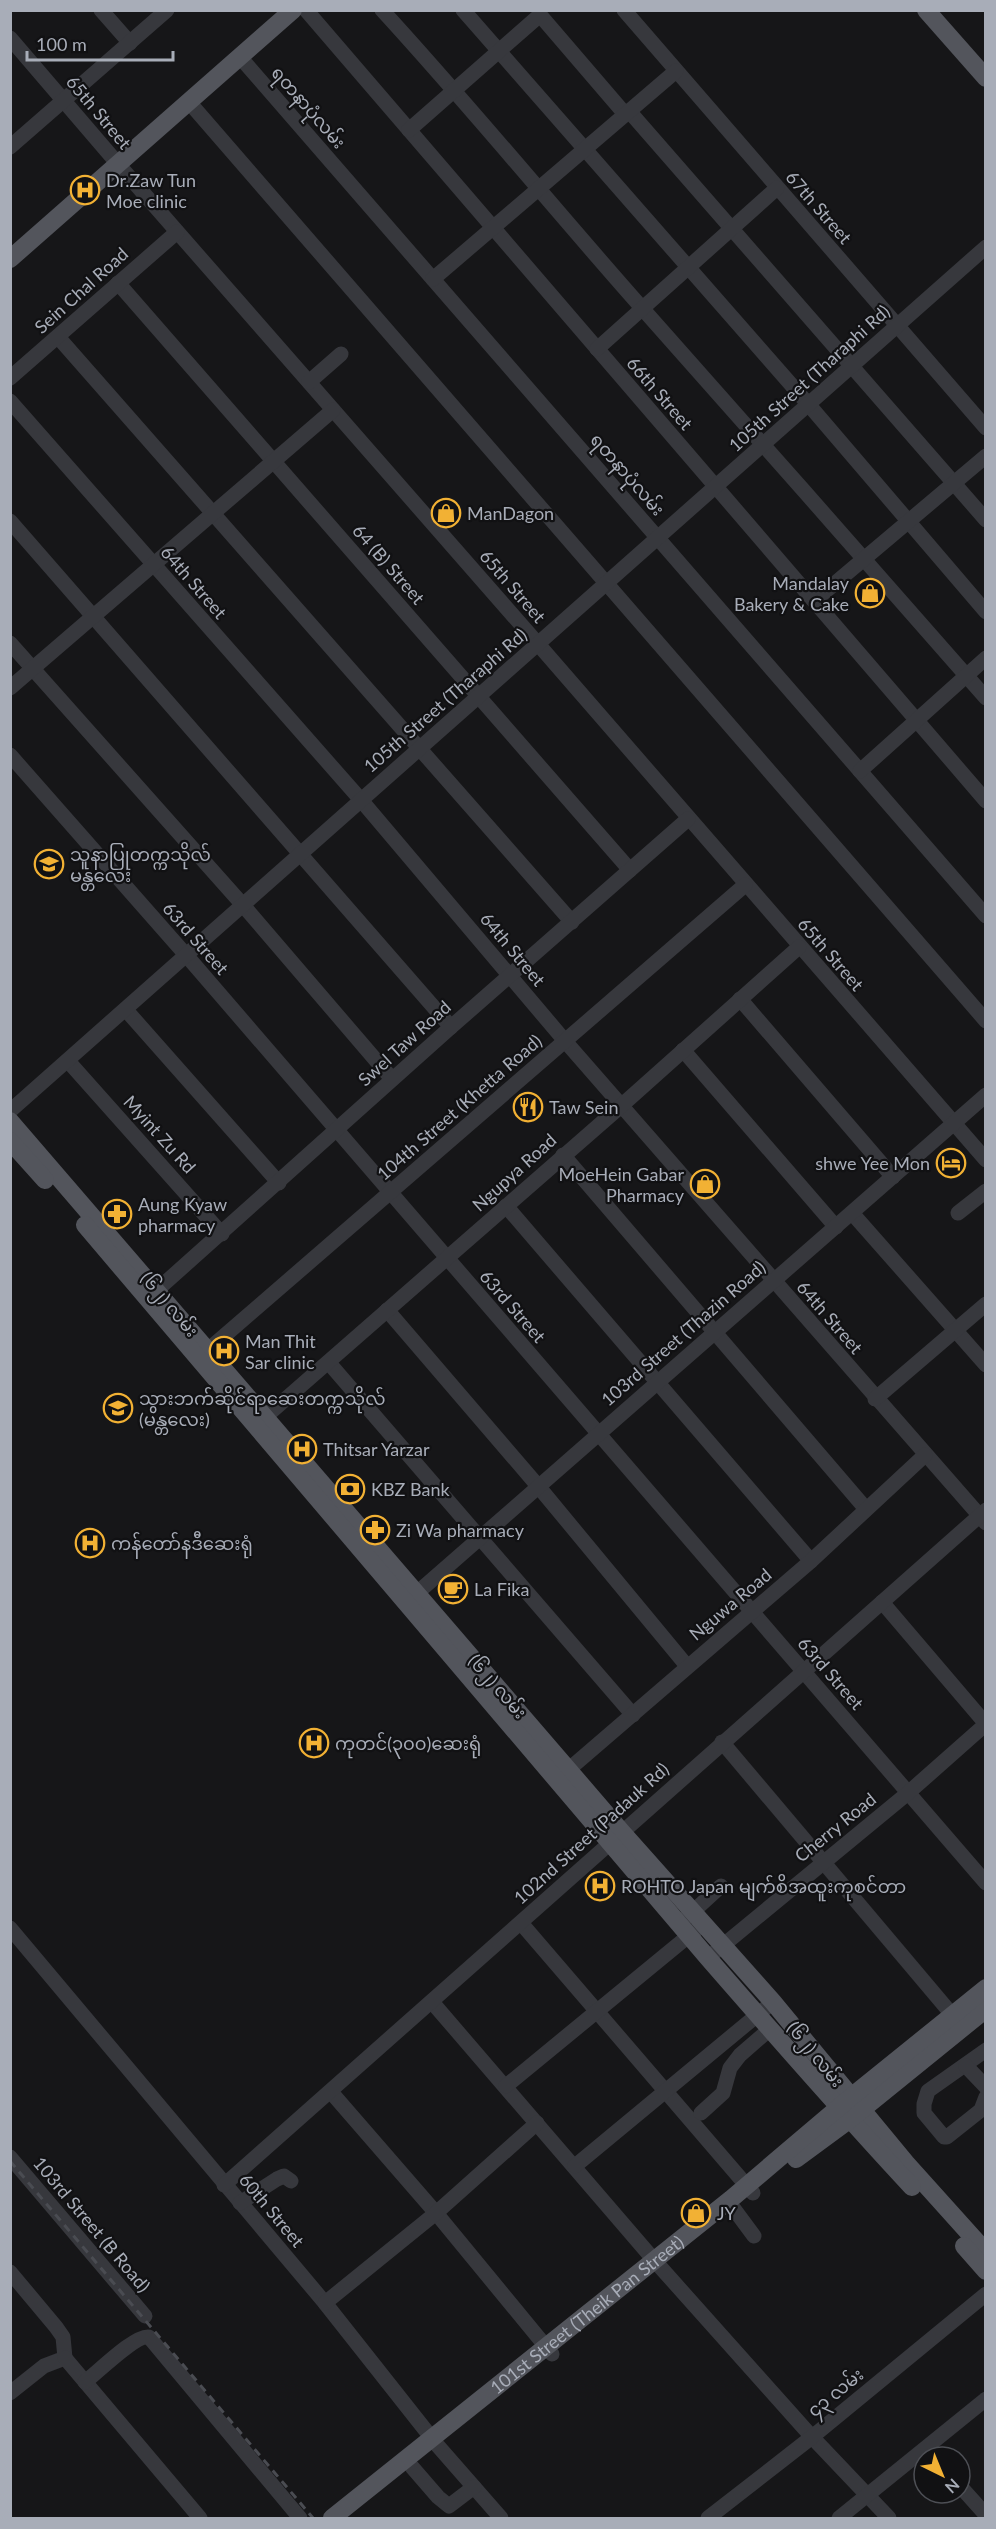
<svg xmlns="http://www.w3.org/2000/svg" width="996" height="2529" font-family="Lato,'Noto Sans Myanmar',sans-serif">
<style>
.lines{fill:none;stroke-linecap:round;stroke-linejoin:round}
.minor{stroke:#37383d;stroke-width:15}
.major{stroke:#53555c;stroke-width:18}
.rail{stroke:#4a4c52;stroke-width:3;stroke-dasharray:8 6;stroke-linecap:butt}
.labels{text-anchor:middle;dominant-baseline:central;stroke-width:4.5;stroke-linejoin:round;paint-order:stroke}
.street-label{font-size:18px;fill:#a8adb8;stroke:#111113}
.poi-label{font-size:18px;fill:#a8adb8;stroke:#111113;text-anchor:start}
</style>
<rect width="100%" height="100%" fill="#161618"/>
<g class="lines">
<g class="minor">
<path d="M101,10L130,43"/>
<path d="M306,10L986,801"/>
<path d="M382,10C472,108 555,210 642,308C757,438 872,567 986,698"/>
<path d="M463,10L809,405L986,612"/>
<path d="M624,10L986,428"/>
<path d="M10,38L118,164L538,644L986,1160"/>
<path d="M240,57L986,916"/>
<path d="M189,102L986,1021"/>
<path d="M629,111L986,520"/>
<path d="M409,130L540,15L625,114"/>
<path d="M10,147L167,10"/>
<path d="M433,279L676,71"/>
<path d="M118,283L630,870"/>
<path d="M58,337L572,922"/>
<path d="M597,349L777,188"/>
<path d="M10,378L177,232"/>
<path d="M309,382L341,354"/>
<path d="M10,401L361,800L565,1041L986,1523"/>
<path d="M10,521L451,1027"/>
<path d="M814,601L986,456"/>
<path d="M10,643L242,904L392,1079"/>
<path d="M10,688L333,410"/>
<path d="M10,755L186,955L986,1883"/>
<path d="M860,771L986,658"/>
<path d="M740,999L893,1177"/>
<path d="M126,1010L279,1183"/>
<path d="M683,1050L836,1227"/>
<path d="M68,1061L222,1234"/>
<path d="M10,1111L986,247"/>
<path d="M563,1155L866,1509"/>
<path d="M506,1206L811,1561"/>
<path d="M852,1213L986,1365"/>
<path d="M958,1213L986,1191"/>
<path d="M147,1299L451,1027L688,819"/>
<path d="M387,1310L538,1486L687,1666"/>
<path d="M201,1356L745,885"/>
<path d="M329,1363L633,1715"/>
<path d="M875,1399L986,1304"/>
<path d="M257,1424L621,1106L799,947"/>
<path d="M409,1600L986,1095"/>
<path d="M722,1742L960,2024"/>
<path d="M560,1777L811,1561L925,1455"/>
<path d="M686,1918L721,1886"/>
<path d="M521,1923L753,2193"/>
<path d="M10,1928L325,2303L438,2446L501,2518"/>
<path d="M715,1952L908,1793L986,1724L882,1602"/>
<path d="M432,2002L654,2260L812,2437L889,2518"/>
<path d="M986,2050L928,2091L924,2104V2113L944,2137H947L981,2110L986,2097"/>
<path d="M966,2066L986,2087"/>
<path d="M506,2086L697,1929"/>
<path d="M331,2092L436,2213L552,2354"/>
<path d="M701,2113L723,2093L730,2068L740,2055L770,2029"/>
<path d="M10,2157L145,2316"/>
<path d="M575,2166L773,2002"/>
<path d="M224,2185L986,1510"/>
<path d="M240,2203L277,2179L284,2176L291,2181"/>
<path d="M734,2209L754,2236"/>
<path d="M10,2272L56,2327L63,2337L65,2358L44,2366L10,2393"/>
<path d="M325,2303L436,2213L537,2123"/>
<path d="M65,2358L200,2518"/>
<path d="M85,2382C97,2373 136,2334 149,2337L300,2518"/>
<path d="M412,2467L438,2497L449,2506L474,2487"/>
<path d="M960,2486L986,2515"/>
<path d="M708,2518L812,2437L986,2294"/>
<path d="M839,2518L986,2399"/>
</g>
<g class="major">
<path d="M926,10L986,78"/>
<path d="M10,259L293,10"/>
<path d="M10,1121L621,1831L773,2002L906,2163L986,2252"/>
<path d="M10,1141L45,1180"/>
<path d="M85,1225L708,1958C775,2035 842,2112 912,2187"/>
<path d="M796,2159L849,2120L986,2009"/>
<path d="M964,2246L986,2271"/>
<path id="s1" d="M332,2518L731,2199L851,2097L986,1988"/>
</g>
<path class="rail" d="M10,2161L313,2518"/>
</g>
<defs>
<g id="hospital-ring" transform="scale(1.5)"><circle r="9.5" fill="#111113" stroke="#f2b134" stroke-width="1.5"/><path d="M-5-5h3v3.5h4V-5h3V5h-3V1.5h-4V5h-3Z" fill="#f2b134"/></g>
<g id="shop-ring" transform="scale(1.5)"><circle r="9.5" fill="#111113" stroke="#f2b134" stroke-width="1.5"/><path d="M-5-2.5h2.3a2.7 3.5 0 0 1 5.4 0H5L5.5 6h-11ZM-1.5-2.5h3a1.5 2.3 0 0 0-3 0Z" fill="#f2b134"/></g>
<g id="university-ring" transform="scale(1.5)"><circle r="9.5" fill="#111113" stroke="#f2b134" stroke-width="1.5"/><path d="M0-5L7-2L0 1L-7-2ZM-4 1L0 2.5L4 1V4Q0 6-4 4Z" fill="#f2b134"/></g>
<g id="restaurant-ring" transform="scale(1.5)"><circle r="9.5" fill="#111113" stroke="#f2b134" stroke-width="1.5"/><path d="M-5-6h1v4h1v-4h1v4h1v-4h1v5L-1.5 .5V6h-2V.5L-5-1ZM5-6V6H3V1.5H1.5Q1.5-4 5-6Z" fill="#f2b134"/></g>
<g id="hotel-ring" transform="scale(1.5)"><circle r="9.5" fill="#111113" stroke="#f2b134" stroke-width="1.5"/><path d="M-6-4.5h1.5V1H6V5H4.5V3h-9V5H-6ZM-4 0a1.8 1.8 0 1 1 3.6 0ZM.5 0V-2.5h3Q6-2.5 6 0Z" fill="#f2b134"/></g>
<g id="pharmacy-ring" transform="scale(1.5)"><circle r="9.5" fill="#111113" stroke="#f2b134" stroke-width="1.5"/><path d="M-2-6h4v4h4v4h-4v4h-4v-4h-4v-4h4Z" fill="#f2b134"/></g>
<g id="bank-ring" transform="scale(1.5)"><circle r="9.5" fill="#111113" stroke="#f2b134" stroke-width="1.5"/><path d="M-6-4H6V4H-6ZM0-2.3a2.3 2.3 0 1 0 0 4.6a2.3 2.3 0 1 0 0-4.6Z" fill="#f2b134"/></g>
<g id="cafe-ring" transform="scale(1.5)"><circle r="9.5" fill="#111113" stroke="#f2b134" stroke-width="1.5"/><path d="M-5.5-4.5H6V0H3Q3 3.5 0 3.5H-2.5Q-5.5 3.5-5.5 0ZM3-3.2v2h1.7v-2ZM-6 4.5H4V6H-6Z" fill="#f2b134"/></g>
</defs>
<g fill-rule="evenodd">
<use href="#hospital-ring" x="85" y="190"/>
<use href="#shop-ring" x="446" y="513"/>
<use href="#shop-ring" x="870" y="593"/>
<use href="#university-ring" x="49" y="864"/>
<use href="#restaurant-ring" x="528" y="1107"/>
<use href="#hotel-ring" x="951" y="1163"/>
<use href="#shop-ring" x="705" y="1184"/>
<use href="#pharmacy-ring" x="117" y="1214"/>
<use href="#hospital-ring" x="224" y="1351"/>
<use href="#university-ring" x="118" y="1408"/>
<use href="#hospital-ring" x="302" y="1449"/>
<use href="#bank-ring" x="350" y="1489"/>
<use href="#pharmacy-ring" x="375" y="1530"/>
<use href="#hospital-ring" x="90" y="1543"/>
<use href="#cafe-ring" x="453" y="1589"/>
<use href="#hospital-ring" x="314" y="1743"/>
<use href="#hospital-ring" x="600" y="1886"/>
<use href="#shop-ring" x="696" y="2213"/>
</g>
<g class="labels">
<g class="street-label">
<text transform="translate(309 107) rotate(49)">ရတနာပုံလမ်း</text>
<text transform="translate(99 112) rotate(50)">65th Street</text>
<text transform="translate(819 207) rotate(49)">67th Street</text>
<text transform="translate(81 290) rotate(-42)">Sein Chal Road</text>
<text transform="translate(809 378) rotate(-42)">105th Street (Tharaphi Rd)</text>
<text transform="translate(660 393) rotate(49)">66th Street</text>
<text transform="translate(628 474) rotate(49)">ရတနာပုံလမ်း</text>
<text transform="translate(389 564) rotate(49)">64 (B) Street</text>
<text transform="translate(194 582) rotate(49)">64th Street</text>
<text transform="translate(513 586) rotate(49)">65th Street</text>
<text transform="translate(445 700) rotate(-41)">105th Street (Tharaphi Rd)</text>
<text transform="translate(196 938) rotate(49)">63rd Street</text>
<text transform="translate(513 949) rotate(50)">64th Street</text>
<text transform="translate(831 954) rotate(49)">65th Street</text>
<text transform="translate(404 1043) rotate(-42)">Swel Taw Road</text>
<text transform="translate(459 1107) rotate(-41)">104th Street (Khetta Road)</text>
<text transform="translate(160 1134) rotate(48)">Myint Zu Rd</text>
<text transform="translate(514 1172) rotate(-42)">Ngupya Road</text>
<text transform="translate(170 1304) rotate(50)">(၆၂) လမ်း</text>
<text transform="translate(513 1306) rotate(49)">63rd Street</text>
<text transform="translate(830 1317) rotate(49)">64th Street</text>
<text transform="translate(683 1333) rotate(-41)">103rd Street (Thazin Road)</text>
<text transform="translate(730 1604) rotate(-40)">Nguwa Road</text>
<text transform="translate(831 1673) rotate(49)">63rd Street</text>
<text transform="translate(498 1686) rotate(49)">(၆၂) လမ်း</text>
<text transform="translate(835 1827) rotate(-39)">Cherry Road</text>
<text transform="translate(591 1833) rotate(-42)">102nd Street (Padauk Rd)</text>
<text transform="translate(816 2054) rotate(51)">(၆၂) လမ်း</text>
<text transform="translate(272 2210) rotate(50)">60th Street</text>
<text transform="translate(92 2224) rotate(50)">103rd Street (B Road)</text>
<text stroke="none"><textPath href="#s1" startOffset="326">101st Street (Theik Pan Street)</textPath></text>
<text transform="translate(835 2392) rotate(-39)">၄၃ လမ်း</text>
</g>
<g class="poi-label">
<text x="106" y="180">Dr.Zaw Tun<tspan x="106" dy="21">Moe clinic</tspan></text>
<text x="467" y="513">ManDagon</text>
<text x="849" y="583" text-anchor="end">Mandalay<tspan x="849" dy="21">Bakery &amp; Cake</tspan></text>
<text x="70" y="854">သူနာပြုတက္ကသိုလ်<tspan x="70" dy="21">မန္တလေး</tspan></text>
<text x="549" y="1107">Taw Sein</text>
<text x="930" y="1163" text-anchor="end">shwe Yee Mon</text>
<text x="684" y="1174" text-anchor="end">MoeHein Gabar<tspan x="684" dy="21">Pharmacy</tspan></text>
<text x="138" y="1204">Aung Kyaw<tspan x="138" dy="21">pharmacy</tspan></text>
<text x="245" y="1341">Man Thit<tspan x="245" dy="21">Sar clinic</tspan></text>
<text x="139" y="1398">သွားဘက်ဆိုင်ရာဆေးတက္ကသိုလ်<tspan x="139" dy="21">(မန္တလေး)</tspan></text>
<text x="323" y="1449">Thitsar Yarzar</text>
<text x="371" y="1489">KBZ Bank</text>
<text x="396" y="1530">Zi Wa pharmacy</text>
<text x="111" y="1543">ကန်တော်နဒီဆေးရုံ</text>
<text x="474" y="1589">La Fika</text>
<text x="335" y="1743">ကုတင်(၃၀၀)ဆေးရုံ</text>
<text x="621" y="1886">ROHTO Japan မျက်စိအထူးကုစင်တာ</text>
<text x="717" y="2213">JY</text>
</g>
</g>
<rect width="996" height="2529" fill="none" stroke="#a8adb8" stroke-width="24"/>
<g transform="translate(942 2475) rotate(137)"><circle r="28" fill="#111113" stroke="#4d4f55" stroke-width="1.5"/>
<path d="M0-4.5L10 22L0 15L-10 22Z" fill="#f2b134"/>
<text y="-9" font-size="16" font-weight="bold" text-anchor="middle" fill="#a8adb8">N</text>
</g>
<path d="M27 51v9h146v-9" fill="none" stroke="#a8adb8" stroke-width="3"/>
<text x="36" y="51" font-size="18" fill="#a8adb8" stroke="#111113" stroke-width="4.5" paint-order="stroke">100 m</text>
</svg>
